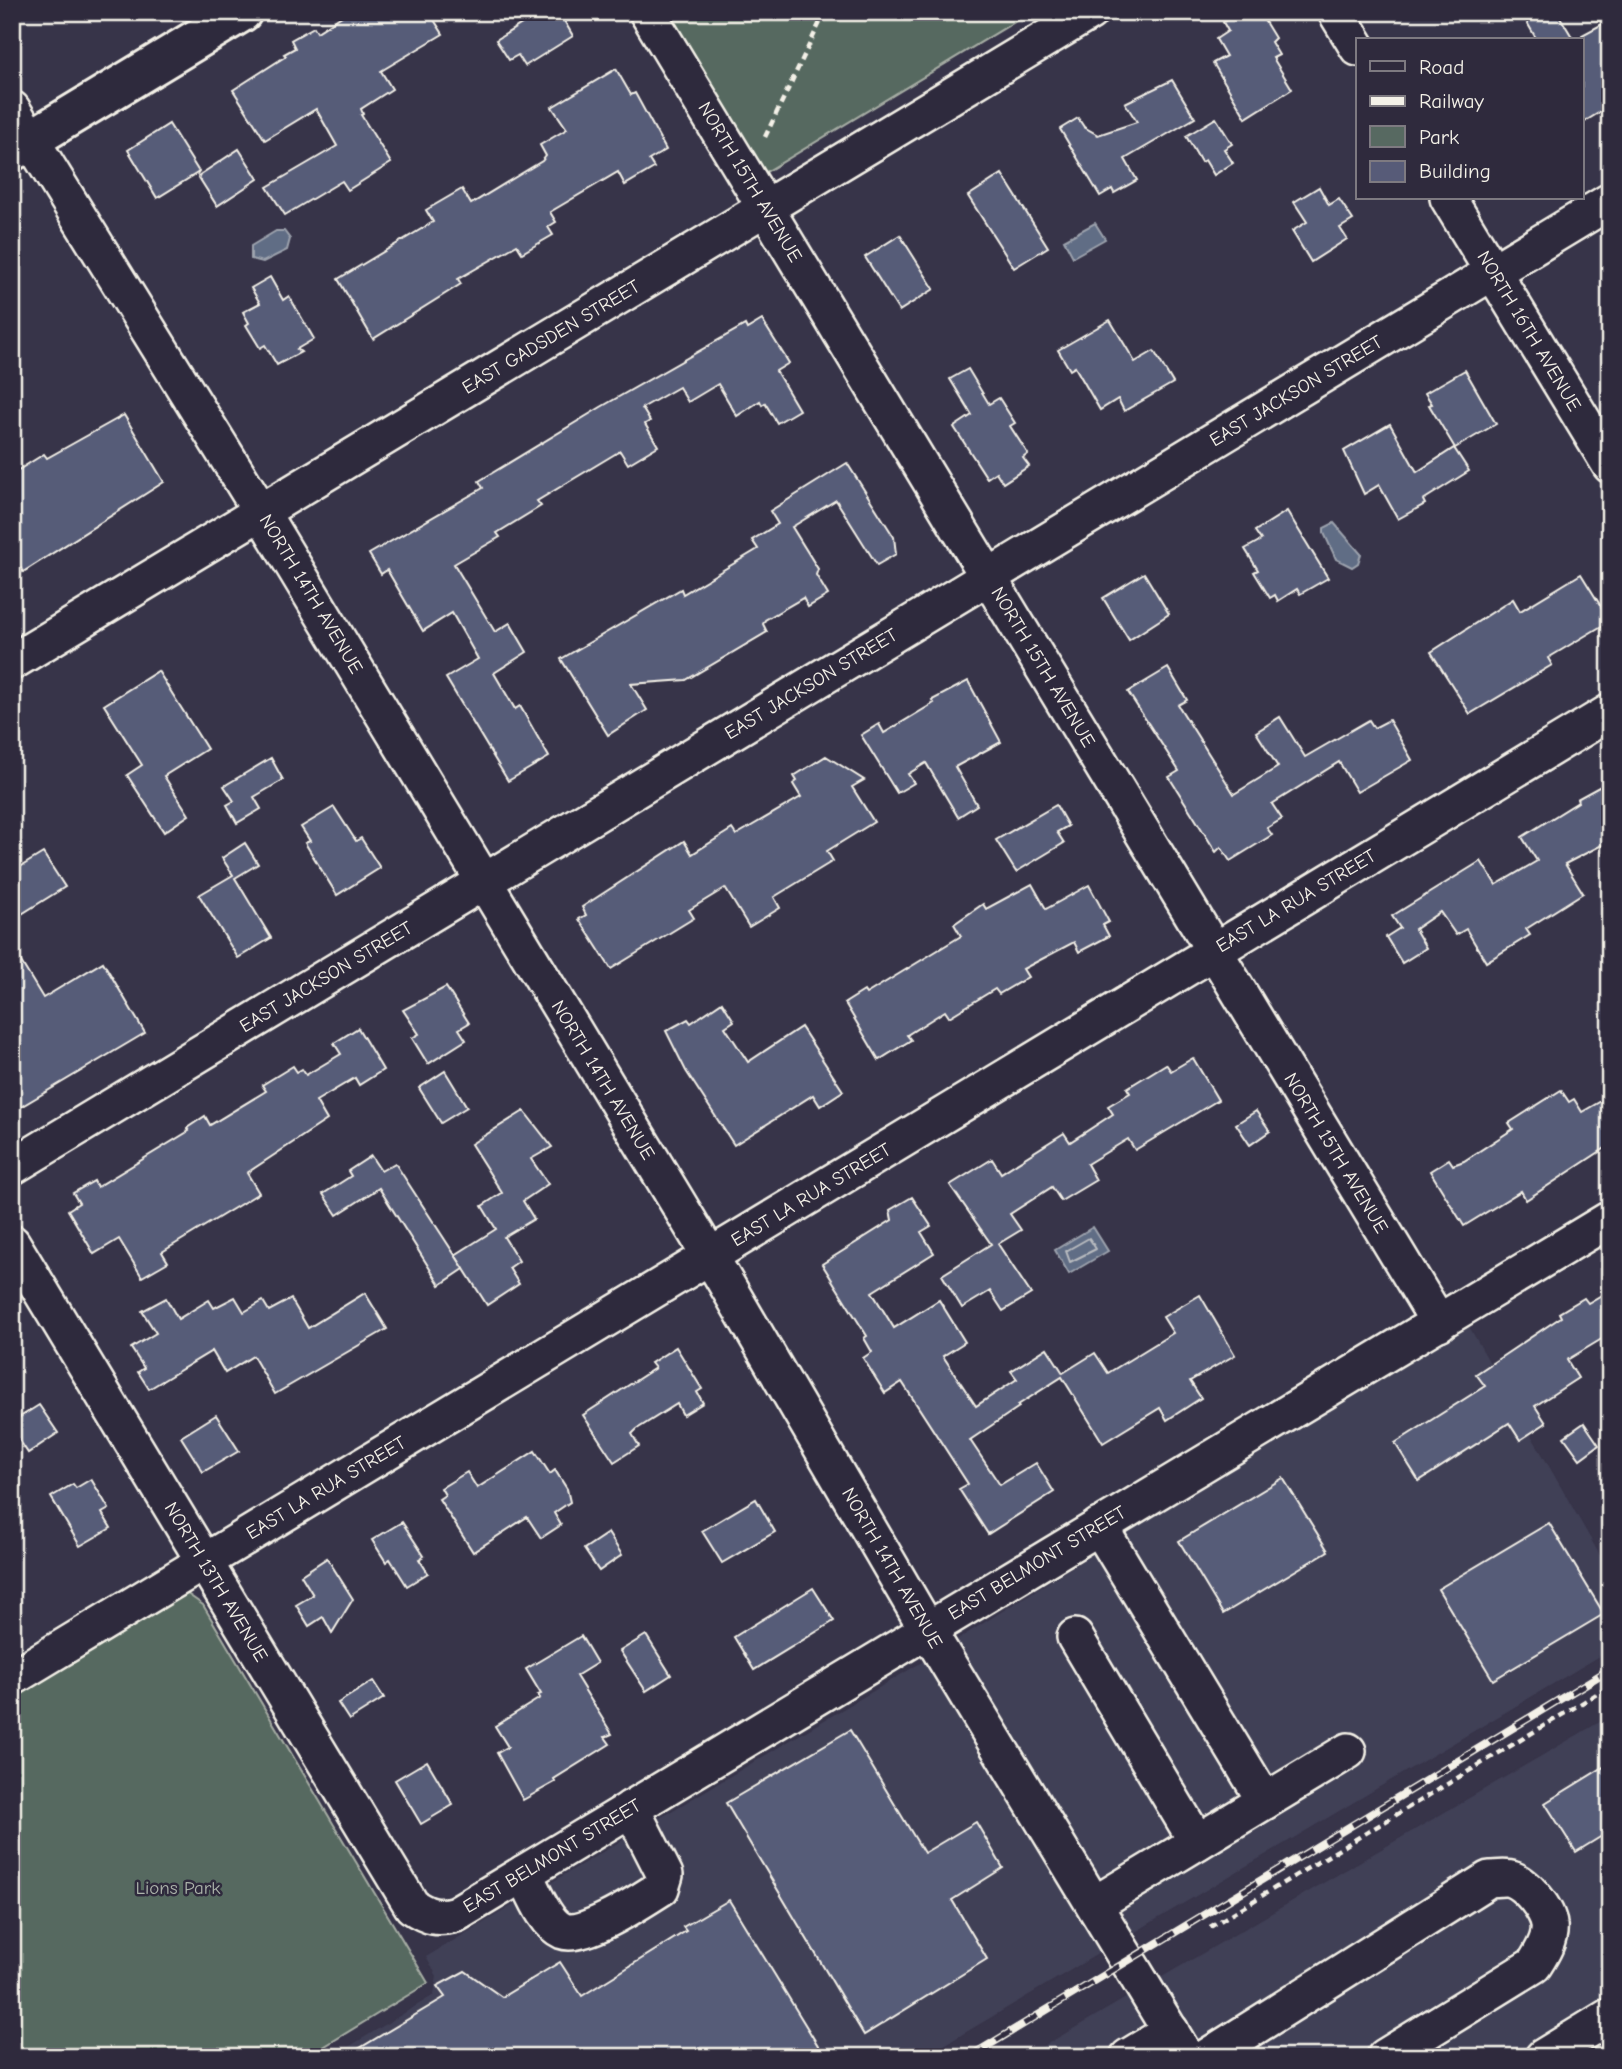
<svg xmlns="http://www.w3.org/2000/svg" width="1622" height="2069" font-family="'Comic Neue',sans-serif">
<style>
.built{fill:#414057}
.green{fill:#576961;stroke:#a6ada4;stroke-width:2}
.water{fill:#616d85;stroke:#9ca2ad;stroke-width:2}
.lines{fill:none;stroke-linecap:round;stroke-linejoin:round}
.shore{stroke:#b9bcc0;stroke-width:2}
.building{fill:#575b78;stroke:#f4f1e8;stroke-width:2}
.minor-casing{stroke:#f4f1e8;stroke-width:40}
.major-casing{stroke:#f4f1e8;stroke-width:44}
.path{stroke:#f4f1e8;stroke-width:4.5;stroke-dasharray:7 5;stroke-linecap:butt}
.minor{stroke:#2f2a3d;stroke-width:35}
.major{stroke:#2f2a3d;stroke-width:38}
.rail-casing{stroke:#f4f1e8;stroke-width:8}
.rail{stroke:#2f2a3d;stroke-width:5;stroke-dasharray:16;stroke-linecap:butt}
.labels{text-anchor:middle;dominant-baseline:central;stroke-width:5;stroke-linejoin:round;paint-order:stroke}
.street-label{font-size:19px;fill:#f4f1e8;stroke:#2f2a3d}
.park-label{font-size:19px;fill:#adb4ab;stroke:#2f2a3d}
</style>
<rect width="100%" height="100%" fill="#373449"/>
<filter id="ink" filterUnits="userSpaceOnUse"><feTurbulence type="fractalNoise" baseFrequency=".0143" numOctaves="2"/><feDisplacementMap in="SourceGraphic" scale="14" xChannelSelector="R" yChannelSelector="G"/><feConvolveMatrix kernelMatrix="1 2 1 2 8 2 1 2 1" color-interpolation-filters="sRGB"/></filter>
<g filter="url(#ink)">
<g class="built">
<path d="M1467,1323L1610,1573V1650L1130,1935L952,1643L1282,1435Z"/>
<path d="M929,1658L1106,1949L924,2057H332L434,1995L437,1976L426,1957Z"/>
<path d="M1610,1716V2057H1201L1157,1980Z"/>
<path d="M1133,1994L1169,2057H1025Z"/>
</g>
<g class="green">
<path d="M667,12H1031L761,175Z"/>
<path d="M186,1593L203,1605L428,1983L307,2057H12V1693Z"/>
</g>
<g class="water">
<path d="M1095,223L1105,239L1073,257L1064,240Z"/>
<path d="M276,231H284L290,239L287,250L263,262L251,259V246Z"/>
<path d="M1334,523L1361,554L1358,563L1352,567L1336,559L1324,533V528Z"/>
<path d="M1093,1227L1108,1251L1069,1274L1055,1250Z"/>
</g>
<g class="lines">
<path class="shore" d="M1089,1238L1096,1249L1070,1262L1066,1251Z"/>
</g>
<g class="building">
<path d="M348,12H429L443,34L381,71L392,89L361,109L363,114L361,115L391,163L348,190L342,181L285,215L267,187L337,146L316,109L265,140L233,90L286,56L284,54L295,48L291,40L314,27L317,32Z"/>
<path d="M541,12H559L573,36L525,66L518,55L509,60L496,40Z"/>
<path d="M1239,12H1259L1275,38L1271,42L1279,55L1273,58L1292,89L1246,118L1213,63L1226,56L1216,39L1228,31L1223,22Z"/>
<path d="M1521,12H1557L1574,40H1537Z"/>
<path d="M1610,20V106L1582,123V35Z"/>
<path d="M616,69L631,95L635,93L666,150L649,160L654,168L625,185L618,172L550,212L556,222L548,227L553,235L522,253L517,245L458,279L461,284L373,339L338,279L433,222L426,210L462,189L471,204L542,161L546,156L540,145L567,129L552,107Z"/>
<path d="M1172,80L1195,118L1125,159L1137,180L1114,193L1112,189L1100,196L1060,129L1078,118L1084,127L1098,135L1137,122L1125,103Z"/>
<path d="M1216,118L1232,144L1224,149L1233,163L1214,175L1205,160L1201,162L1186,136Z"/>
<path d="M169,124L199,172L157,198L128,150Z"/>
<path d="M239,149L258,179L217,206L198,176Z"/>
<path d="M1002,174L1048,247L1014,268L968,196Z"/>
<path d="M1319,187L1329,205L1339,199L1353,220L1340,228L1347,239L1311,262L1292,231L1307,222L1294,202Z"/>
<path d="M900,235L934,289L899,311L865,257Z"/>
<path d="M270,277L283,300L289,296L314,339L297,349L301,352L277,365L265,345L260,348L246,325L249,323L243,312L260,303L251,288Z"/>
<path d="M762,320L789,363L776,371L799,410L777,423L765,403L762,405L760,401L737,416L718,384L688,402L679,387L642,408L650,421L645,424L658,446L628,464L620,451L537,501L541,506L497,533L500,537L454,564L495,632L510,623L527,652L494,673L515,709L520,706L549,757L508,781L446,678L478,659L452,613L423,631L387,570L381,574L369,554L483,488L479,481L601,407L745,325L747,329Z"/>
<path d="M1110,320L1135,362L1154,351L1173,383L1124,411L1118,399L1100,410L1075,367L1070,370L1058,350Z"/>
<path d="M968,369L989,404L999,398L1015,423L1010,426L1028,454L1023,458L1029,466L1003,483L996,472L987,478L954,427L972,415L950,379Z"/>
<path d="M1465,370L1496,424L1455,448L1429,405L1432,404L1425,393Z"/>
<path d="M124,415L164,482L23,572L12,554V474L44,454L47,458Z"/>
<path d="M1390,424L1417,472L1454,448L1469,471L1423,500L1425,504L1398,519L1379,485L1364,494L1344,451Z"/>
<path d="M847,463L894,537L896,554L877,565L836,500L792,527L818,569L816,575L828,595L808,607L803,598L765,620L763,624L767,632L686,680L631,684L647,710L608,735L561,659L681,589L683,594L758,549L752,540L778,524L770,511Z"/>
<path d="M1287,511L1328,578L1300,594L1297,589L1278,601L1275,595L1270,598L1254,572L1258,570L1245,549L1261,540L1255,531Z"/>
<path d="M1144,573L1169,614L1129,640L1103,598Z"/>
<path d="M1581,574L1610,621L1548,658L1552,665L1470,714L1431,652L1513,599L1520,611Z"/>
<path d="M1168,668L1187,700L1178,705L1234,794L1278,767L1256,732L1280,717L1305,757L1369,720L1374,728L1389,720L1412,760L1357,792L1339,762L1272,804L1282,819L1267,828L1272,835L1230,861L1221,847L1216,852L1169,777L1179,771L1128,692Z"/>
<path d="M158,671L207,749L164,776L189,815L164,832L127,775L142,765L104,705Z"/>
<path d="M968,681L1001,742L955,767L977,805L958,817L926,763L908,774L914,783L897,793L861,735L879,724L884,733L934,703L932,700Z"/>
<path d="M826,756L864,780L852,787L874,822L827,851L833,861L774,897L780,908L749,927L725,888L689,910L694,918L611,969L579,919L586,915L582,907L684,841L692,854L732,829L736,835L801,797L793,784L797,781L794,776Z"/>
<path d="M271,758L283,780L254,797L261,809L237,823L227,805L234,801L224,786Z"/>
<path d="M1610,781V841L1565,864L1583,893L1526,929L1530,935L1486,962L1466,929L1456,935L1440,912L1415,929L1426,948L1402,963L1386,937L1400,928L1392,916L1481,861L1496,885L1537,861L1522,837L1578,802L1577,799Z"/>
<path d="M1056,805L1068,826L1057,832L1064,843L1016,872L996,840Z"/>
<path d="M334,807L356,841L361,838L380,868L337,895L305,843L310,841L301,827Z"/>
<path d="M245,843L258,864L235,878L271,938L238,958L199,895L233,875L222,858Z"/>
<path d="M43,853L65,887L12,920V872Z"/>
<path d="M1032,884L1046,909L1089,885L1109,922L1103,925L1109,936L1079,952L1074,942L1023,969L1028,977L999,994L995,989L949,1017L945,1011L907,1035L911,1040L879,1060L845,1003L864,991L866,994L961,936L954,924L983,904L986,909Z"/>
<path d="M12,947L43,998L103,962L145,1033L12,1112Z"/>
<path d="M446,987L469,1023L459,1029L466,1040L428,1064L412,1038L419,1034L403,1010Z"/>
<path d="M722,1002L734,1021L725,1027L748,1062L801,1027L843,1091L820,1106L813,1095L734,1145L686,1071L666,1031L688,1019L691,1023Z"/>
<path d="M358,1028L383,1070L359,1085L355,1078L316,1101L327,1120L247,1173L259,1193L162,1252L168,1262L142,1277L119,1239L94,1254L68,1210L79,1203L73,1193L94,1181L97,1187L189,1131L187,1128L205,1116L210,1125L266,1091L262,1085L293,1066L297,1072L302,1069L306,1075L341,1054L334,1043Z"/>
<path d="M1193,1058L1218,1100L1135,1150L1128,1139L1087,1164L1096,1180L1061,1201L1052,1187L1010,1214L1021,1230L998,1244L1031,1294L1003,1311L990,1291L962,1308L942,1275L991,1244L950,1185L992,1159L1001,1173L1064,1133L1070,1142L1113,1114L1108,1106L1130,1093L1127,1088L1166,1064L1171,1071Z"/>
<path d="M445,1071L467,1107L441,1123L419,1088Z"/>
<path d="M1561,1090L1569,1102L1574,1099L1582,1112L1610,1096V1145L1526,1200L1521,1191L1464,1226L1430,1171L1449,1159L1453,1165L1464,1161L1513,1129L1509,1123Z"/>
<path d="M524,1111L552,1147L531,1159L548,1184L523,1201L534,1219L504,1237L519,1261L509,1268L519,1284L487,1305L455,1255L496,1229L482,1206L502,1193L471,1144Z"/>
<path d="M1256,1111L1270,1131L1250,1145L1236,1124Z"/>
<path d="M371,1156L381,1171L395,1163L464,1269L440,1285L379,1188L337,1215L323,1194L351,1176L348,1171Z"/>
<path d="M912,1197L931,1226L921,1232L934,1253L872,1292L894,1328L939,1300L965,1342L943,1356L976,1406L1017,1379L1011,1371L1047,1348L1063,1373L1095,1353L1108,1373L1173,1333L1163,1317L1200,1295L1235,1355L1190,1381L1201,1398L1167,1420L1160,1408L1103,1443L1062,1377L1018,1405L1019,1407L970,1440L1000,1485L1036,1463L1054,1492L988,1534L959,1489L968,1484L902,1382L885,1393L863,1358L872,1352L864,1338L867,1336L822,1264L892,1220L890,1210Z"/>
<path d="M1610,1290V1334L1567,1360L1578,1378L1535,1406L1546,1423L1520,1440L1509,1423L1419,1481L1395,1443L1485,1386L1476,1374L1561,1317L1559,1313L1584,1298L1588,1303Z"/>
<path d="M365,1293L387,1329L275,1394L253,1356L225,1373L212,1351L149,1389L138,1372L144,1368L131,1348L156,1333L142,1311L166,1298L178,1319L209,1300L214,1308L235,1297L244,1312L263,1301L269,1311L291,1299L308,1328Z"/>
<path d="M676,1347L702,1389L697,1392L703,1403L683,1415L677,1404L637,1429L632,1434L639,1446L614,1462L583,1415L655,1368L651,1363Z"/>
<path d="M39,1405L58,1433L28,1453L12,1429V1422Z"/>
<path d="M216,1415L239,1451L203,1472L181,1437Z"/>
<path d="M1584,1423L1599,1445L1580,1459L1564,1437Z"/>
<path d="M535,1451L550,1474L555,1470L567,1489L570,1502L554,1513L561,1525L541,1538L527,1517L473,1552L439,1499L445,1495L441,1488L467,1472L477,1488Z"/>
<path d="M1283,1478L1328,1551L1223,1614L1179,1541Z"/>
<path d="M91,1479L109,1509L102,1513L111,1528L80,1546L51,1497L73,1484L76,1488Z"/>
<path d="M756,1499L775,1532L722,1563L702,1531Z"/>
<path d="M402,1522L424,1556L419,1559L428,1573L407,1586L390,1559L386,1562L372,1540Z"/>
<path d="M1549,1523L1604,1614L1493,1680L1438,1589Z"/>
<path d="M608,1533L622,1555L599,1571L584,1549Z"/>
<path d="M327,1558L353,1599L332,1633L323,1617L309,1626L296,1605L313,1595L301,1575Z"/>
<path d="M813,1588L834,1621L754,1670L734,1637Z"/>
<path d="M646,1635L671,1675L646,1691L620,1651Z"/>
<path d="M581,1636L597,1663L576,1676L612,1734L605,1737L610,1744L554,1779L555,1782L523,1800L497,1753L508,1747L495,1726L540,1698L538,1695L541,1694L526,1669Z"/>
<path d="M373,1681L384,1698L349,1720L338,1703Z"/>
<path d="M850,1730L924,1853L976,1822L1003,1868L952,1900L987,1959L864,2035L726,1803Z"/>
<path d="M427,1761L453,1805L421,1824L395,1780Z"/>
<path d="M1610,1763V1831L1576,1852L1545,1803Z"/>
<path d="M729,1900L825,2057H345L445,1997L437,1986L465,1971L502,1997L560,1962L582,1996L686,1931L683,1927Z"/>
</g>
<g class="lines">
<g class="minor-casing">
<g id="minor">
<path d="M647,12L1439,1323"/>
<path d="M1336,12L1358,48"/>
<path d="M12,109L261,512L710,1256L927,1629L1186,2057"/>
<path d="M1448,198L1610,465"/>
<path d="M12,662L1090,12"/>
<path d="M12,1167L1610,201"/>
<path d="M12,1243L412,1906C428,1917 438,1919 456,1914L1610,1219"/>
<path d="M1099,1526L1265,1801"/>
<path d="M1075,1637L1197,1842"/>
<path d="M12,1678L1610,712"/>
<path d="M524,1873C533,1890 544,1923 563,1931C584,1939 642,1900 661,1888L665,1875L631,1808"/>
<path d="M1095,1904L1348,1751"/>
<path d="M1128,2057L1171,2031"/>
<path d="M1207,2057L1489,1879C1495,1879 1506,1877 1511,1879C1526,1883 1548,1910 1549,1925C1551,1939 1541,1954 1534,1965L1385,2057"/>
<path d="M1543,2057L1610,2016"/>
</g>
</g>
<g class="major-casing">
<path id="major" d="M12,151L242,12"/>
</g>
<g class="path">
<path d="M765,137L825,12"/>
<path d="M1210,1927L1610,1686"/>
</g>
<use href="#minor" class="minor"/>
<use href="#major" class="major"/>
<g class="rail-casing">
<path id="rail" d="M969,2057L1610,1669"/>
</g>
<use href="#rail" class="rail"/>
</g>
</g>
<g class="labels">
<g class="street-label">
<text transform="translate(750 182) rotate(59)">NORTH 15TH AVENUE</text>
<text transform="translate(1529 331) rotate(59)">NORTH 16TH AVENUE</text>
<text transform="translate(551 337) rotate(-31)">EAST GADSDEN STREET</text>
<text transform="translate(1296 391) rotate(-31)">EAST JACKSON STREET</text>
<text transform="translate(311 594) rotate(59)">NORTH 14TH AVENUE</text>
<text transform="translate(1043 667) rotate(59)">NORTH 15TH AVENUE</text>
<text transform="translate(811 684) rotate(-31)">EAST JACKSON STREET</text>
<text transform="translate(1296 901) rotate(-31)">EAST LA RUA STREET</text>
<text transform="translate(326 977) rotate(-31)">EAST JACKSON STREET</text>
<text transform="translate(603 1080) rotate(59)">NORTH 14TH AVENUE</text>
<text transform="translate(1336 1153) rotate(59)">NORTH 15TH AVENUE</text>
<text transform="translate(811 1195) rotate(-31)">EAST LA RUA STREET</text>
<text transform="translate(326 1488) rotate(-31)">EAST LA RUA STREET</text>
<text transform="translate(1037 1563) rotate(-31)">EAST BELMONT STREET</text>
<text transform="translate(892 1568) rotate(60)">NORTH 14TH AVENUE</text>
<text transform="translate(216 1582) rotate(59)">NORTH 13TH AVENUE</text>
<text transform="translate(552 1856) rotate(-31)">EAST BELMONT STREET</text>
</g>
<g class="park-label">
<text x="178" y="1888">Lions Park</text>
</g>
</g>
<rect width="1622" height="2069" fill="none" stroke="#2f2a3d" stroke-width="42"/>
<rect x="21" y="21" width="1580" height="2027" fill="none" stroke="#f4f1e8" stroke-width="2.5" filter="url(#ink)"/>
<rect x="1356" y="38" width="228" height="161" fill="#2f2a3d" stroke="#7e7a81" stroke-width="2"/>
<rect x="1370" y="61" width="35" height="10" fill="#2f2a3d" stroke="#7e7a81" stroke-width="2"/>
<text x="1419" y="74" font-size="21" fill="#f4f1e8">Road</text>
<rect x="1370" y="96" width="35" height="10" fill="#f4f1e8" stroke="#7e7a81" stroke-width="2"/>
<text x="1419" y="108" font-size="21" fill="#f4f1e8">Railway</text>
<rect x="1370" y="126" width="35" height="21" fill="#576961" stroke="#7e7a81" stroke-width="2"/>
<text x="1419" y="144" font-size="21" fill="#f4f1e8">Park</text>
<rect x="1370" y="161" width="35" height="21" fill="#575b78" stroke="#7e7a81" stroke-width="2"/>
<text x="1419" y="178" font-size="21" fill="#f4f1e8">Building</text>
</svg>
